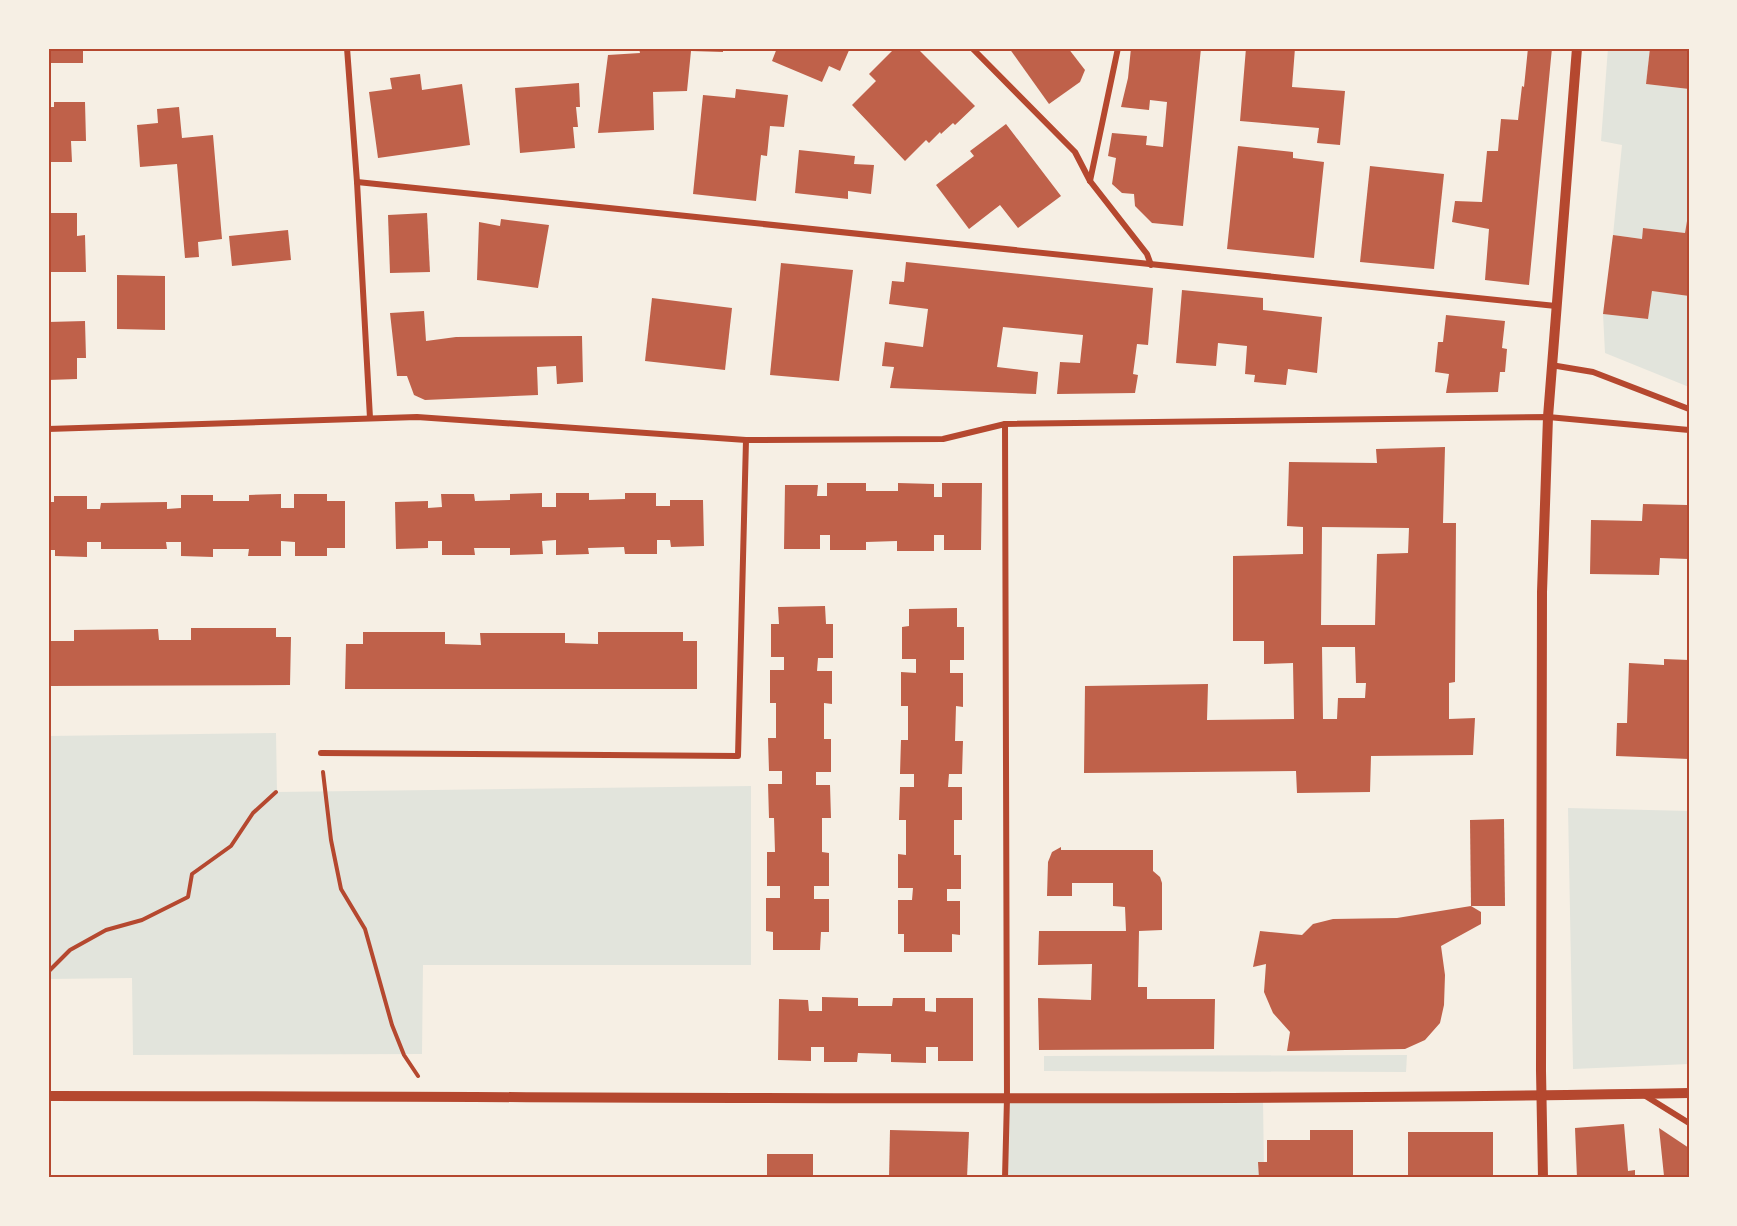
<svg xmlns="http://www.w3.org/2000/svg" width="1737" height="1226" font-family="'DejaVu Sans',sans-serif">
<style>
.green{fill:#e2e4dc}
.building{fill:#bf614a;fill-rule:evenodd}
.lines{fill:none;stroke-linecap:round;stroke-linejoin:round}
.path{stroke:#b5482f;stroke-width:4}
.minor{stroke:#b5482f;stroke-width:6}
.tertiary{stroke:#b5482f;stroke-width:10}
.neatline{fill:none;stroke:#b5482f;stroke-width:2}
</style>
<rect width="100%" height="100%" fill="#f6efe4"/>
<g class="green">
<path d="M1608,48H1650L1646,84L1689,89V212L1685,233L1643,228L1642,239L1613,235L1622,145L1601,141Z"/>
<path d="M1652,291L1689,296V387L1605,353L1603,314L1648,319Z"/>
<path d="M276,733L277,792L751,786V965H423L422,1054L133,1055L132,978L48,979V736Z"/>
<path d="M1568,808L1689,811V1064L1573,1069Z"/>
<path d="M1407,1055L1406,1072L1044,1071V1056Z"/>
<path d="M1263,1097L1264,1178H1005L1007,1098Z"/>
</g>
<g class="building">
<rect x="48" y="48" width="35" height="15"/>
<path d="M639,48H723V52L691,51L687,91L653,92L654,130L598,133L608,55L640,53Z"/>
<path d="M777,48H850L840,71L829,66L822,82L772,61Z"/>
<path d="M895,48H917L975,106L955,125L953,123L941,134L940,132L929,143L926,140L905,161L852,105L876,81L869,74Z"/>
<path d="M1009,48H1068L1085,70L1080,82L1049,104Z"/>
<path d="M1131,48H1201L1183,226L1152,223L1135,206L1134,194L1122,193L1112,184L1116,158L1108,156L1112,133L1147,136L1146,145L1163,147L1167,102L1150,100L1149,110L1121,107L1128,78Z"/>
<path d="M1246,48H1295L1292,87L1345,91L1340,145L1317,143L1319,128L1240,121Z"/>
<path d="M1528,48H1552L1529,285L1485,280L1489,229L1452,222L1455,201L1482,202L1487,151H1498L1501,119L1518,120L1522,86L1524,87Z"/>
<path d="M1650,48H1689V89L1646,84Z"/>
<path d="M420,74L422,90L462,84L470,145L378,158L369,92L392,89L390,78Z"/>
<path d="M579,83L580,107H576L578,127H573L575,148L520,153L515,88Z"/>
<path d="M736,89L788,95L784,127L770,126L767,156L761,155L756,201L693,194L703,95L735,98Z"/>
<path d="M54,102H85L86,141H71L72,162H48V107H54Z"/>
<path d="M179,107L182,138L213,135L222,239L198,242L199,257L185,258L177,164L140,167L137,125L158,123L157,109Z"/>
<path d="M1006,124L1061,196L1018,228L1000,205L969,229L936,185L974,156L970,151Z"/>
<path d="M1238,146L1293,152V158L1324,162L1314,258L1227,249Z"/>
<path d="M799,150L855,156L854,164L874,165L871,194L848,191V199L795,193Z"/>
<path d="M1370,166L1444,174L1434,269L1360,262Z"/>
<path d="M48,213H77V236L85,235L86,272H48Z"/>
<path d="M427,213L430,272L390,273L388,215Z"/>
<path d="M1688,215L1689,296L1652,291L1648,319L1603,314L1613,235L1642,239L1643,228L1685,233Z"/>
<path d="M501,219L549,225L538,288L477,280L479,222L500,226Z"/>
<path d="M288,230L291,260L232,266L229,236Z"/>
<path d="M906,262L1153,288L1148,345L1137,344L1133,374L1138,375L1135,393L1057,394L1060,362L1080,363L1083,335L1003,327L997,367L1038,372L1036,394L890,388L894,367L882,366L885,342L923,347L928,309L889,304L892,281L904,282Z"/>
<path d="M781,263L853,270L839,381L770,375Z"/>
<path d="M117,275L165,276V330L117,329Z"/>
<path d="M1182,290L1263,298V310L1322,317L1317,373L1288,369L1286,385L1254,382L1255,375L1245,374L1247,346L1218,343L1216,366L1176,363Z"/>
<path d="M652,298L732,308L725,370L645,361Z"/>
<path d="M424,311L426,341L456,337L582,336L583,382L557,384L556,366L537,367L538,395L425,400L414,395L407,376H397L390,313Z"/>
<path d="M1446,315L1505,321L1502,348L1507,349L1505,372H1500L1498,392L1446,393L1449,374L1435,372L1438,342H1443Z"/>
<path d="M85,321L86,358H77V379L48,380V322Z"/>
<path d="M1445,447L1443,523H1456L1455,682L1449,683V719L1475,718L1473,755L1371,756L1370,792L1297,793L1296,771L1084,773L1085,686L1208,684L1207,720L1294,719L1293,663L1264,664V641H1233V556L1303,554V527L1287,526L1289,462L1377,463L1376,449ZM1322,527L1409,528L1408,553L1377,554L1375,625H1321ZM1322,647H1355L1356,683H1366L1365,698H1338L1337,719H1323Z"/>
<path d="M827,483H866V491H898V483L934,484V497H942V483H982L981,550H944V535H934V551H897V541L866,542V550H830V535H820V549H784L785,485H818L817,496H827Z"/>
<path d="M542,493V507H556V493H589V500L625,499V493H656V506H670V500H703L704,546L671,547L670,540H657V554H625L624,547L588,548L589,554L556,555V540L542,541L543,554L510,555V548H474L475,555H442V541H428V548L396,549L395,502L428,501V508L442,507L441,494H474L475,501L510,500V494Z"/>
<path d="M281,494V508H294V494H327V501H345V548H327V556H295V542L281,541V556H248L249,549H213V557L181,556V542H166L167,549H101V542H87V557L55,556V550H48V502H54V496H87V509H100L101,503L167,502V509L181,508V495H213V501H249V495Z"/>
<path d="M1643,504L1687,505L1689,559L1660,558L1659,575L1590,574L1591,520L1642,521Z"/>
<path d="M825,606L826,624H833V658H818L817,671H832V704L824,703V739H831V772H816V785H830L831,818H822V852L829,853V886H814V899H829V932H821L820,950H773V932L766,931V898H780V886H767V852H775L774,818H769L768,784H782V771H769L768,738H776V703H770V670H784V657H771V624H779L778,607Z"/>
<path d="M957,608V627H964V660H950V673H963V707L956,706L955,741H963L962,774H949L948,787H962V820H954V855H961V889H947V901H960V935L952,934V952H904V934H898V900H912L913,888H898V854L906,855V820H899L900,787H914V774H900L901,740H908V706H901V672L916,673V659H902V627L909,626V609Z"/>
<path d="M191,628H276V637H291L290,685L48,686V641H74V630L158,629L159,640H191Z"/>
<path d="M363,632H445V644L481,645L480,633H565V643L598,644V632H683V641H697V689H345L346,644H363Z"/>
<path d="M1664,659L1689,660V759L1616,756L1617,723H1627L1629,663L1664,665Z"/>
<path d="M1504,819L1505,906H1471L1470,820Z"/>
<path d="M1061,847V850H1153V871L1160,877L1162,883V930L1139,931L1138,987H1147V999H1215L1214,1049L1039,1050L1038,998L1091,1000L1092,964L1038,965L1039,931H1126L1125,907L1113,906V883H1072V896H1047L1048,862L1052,852Z"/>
<path d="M1471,906L1481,912V924L1441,946L1445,975L1444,1005L1440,1023L1425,1040L1405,1049L1287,1051L1290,1032L1273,1013L1264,992L1266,964L1253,967L1260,931L1302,935L1313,924L1333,919L1397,918Z"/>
<path d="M822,997L858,998V1006H892L893,998H925V1011L936,1012V998H973V1061H938V1047H926V1063L891,1062V1054L858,1053L857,1062H824V1047H811V1061L778,1060L779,999L808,1000L809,1011H822Z"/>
<path d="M1624,1124L1628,1171L1635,1170V1178H1577L1575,1128Z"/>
<path d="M1659,1128L1689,1148V1178H1657L1664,1176Z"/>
<path d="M890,1130L969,1132L967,1178H889Z"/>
<path d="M1310,1130H1353V1178H1259L1258,1162H1267V1140H1310Z"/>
<rect x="1408" y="1132" width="85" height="46"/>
<rect x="767" y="1154" width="46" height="24"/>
</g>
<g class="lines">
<g class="path">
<path d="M323,772L331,840L341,889L365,929L392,1025L404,1055L418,1076"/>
<path d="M48,972L70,950L106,930L142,920L188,897L192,874L231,846L253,813L276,792"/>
</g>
<g class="minor">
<path d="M347,48L357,182L370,418"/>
<path d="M972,48L1075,152L1090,181L1147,254L1151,265"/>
<path d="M1090,181L1118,48"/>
<path d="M357,182L1556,306"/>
<path d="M1551,365L1593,372L1689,409"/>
<path d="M1005,424L1007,1098L1005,1178"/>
<path d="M48,429L417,417L746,440L943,439L1005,424L1548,417L1689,430"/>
<path d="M321,753L738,756L746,440"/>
<path d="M1644,1095L1689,1123"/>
</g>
<g class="tertiary">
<path d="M48,1096C595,1096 1142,1103 1689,1093"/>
<path d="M1543,1178L1541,1071L1542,592L1548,417L1577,48"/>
</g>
</g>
<rect width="1737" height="1226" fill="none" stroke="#f6efe4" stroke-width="99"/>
<rect x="50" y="50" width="1638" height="1126" class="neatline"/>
</svg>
